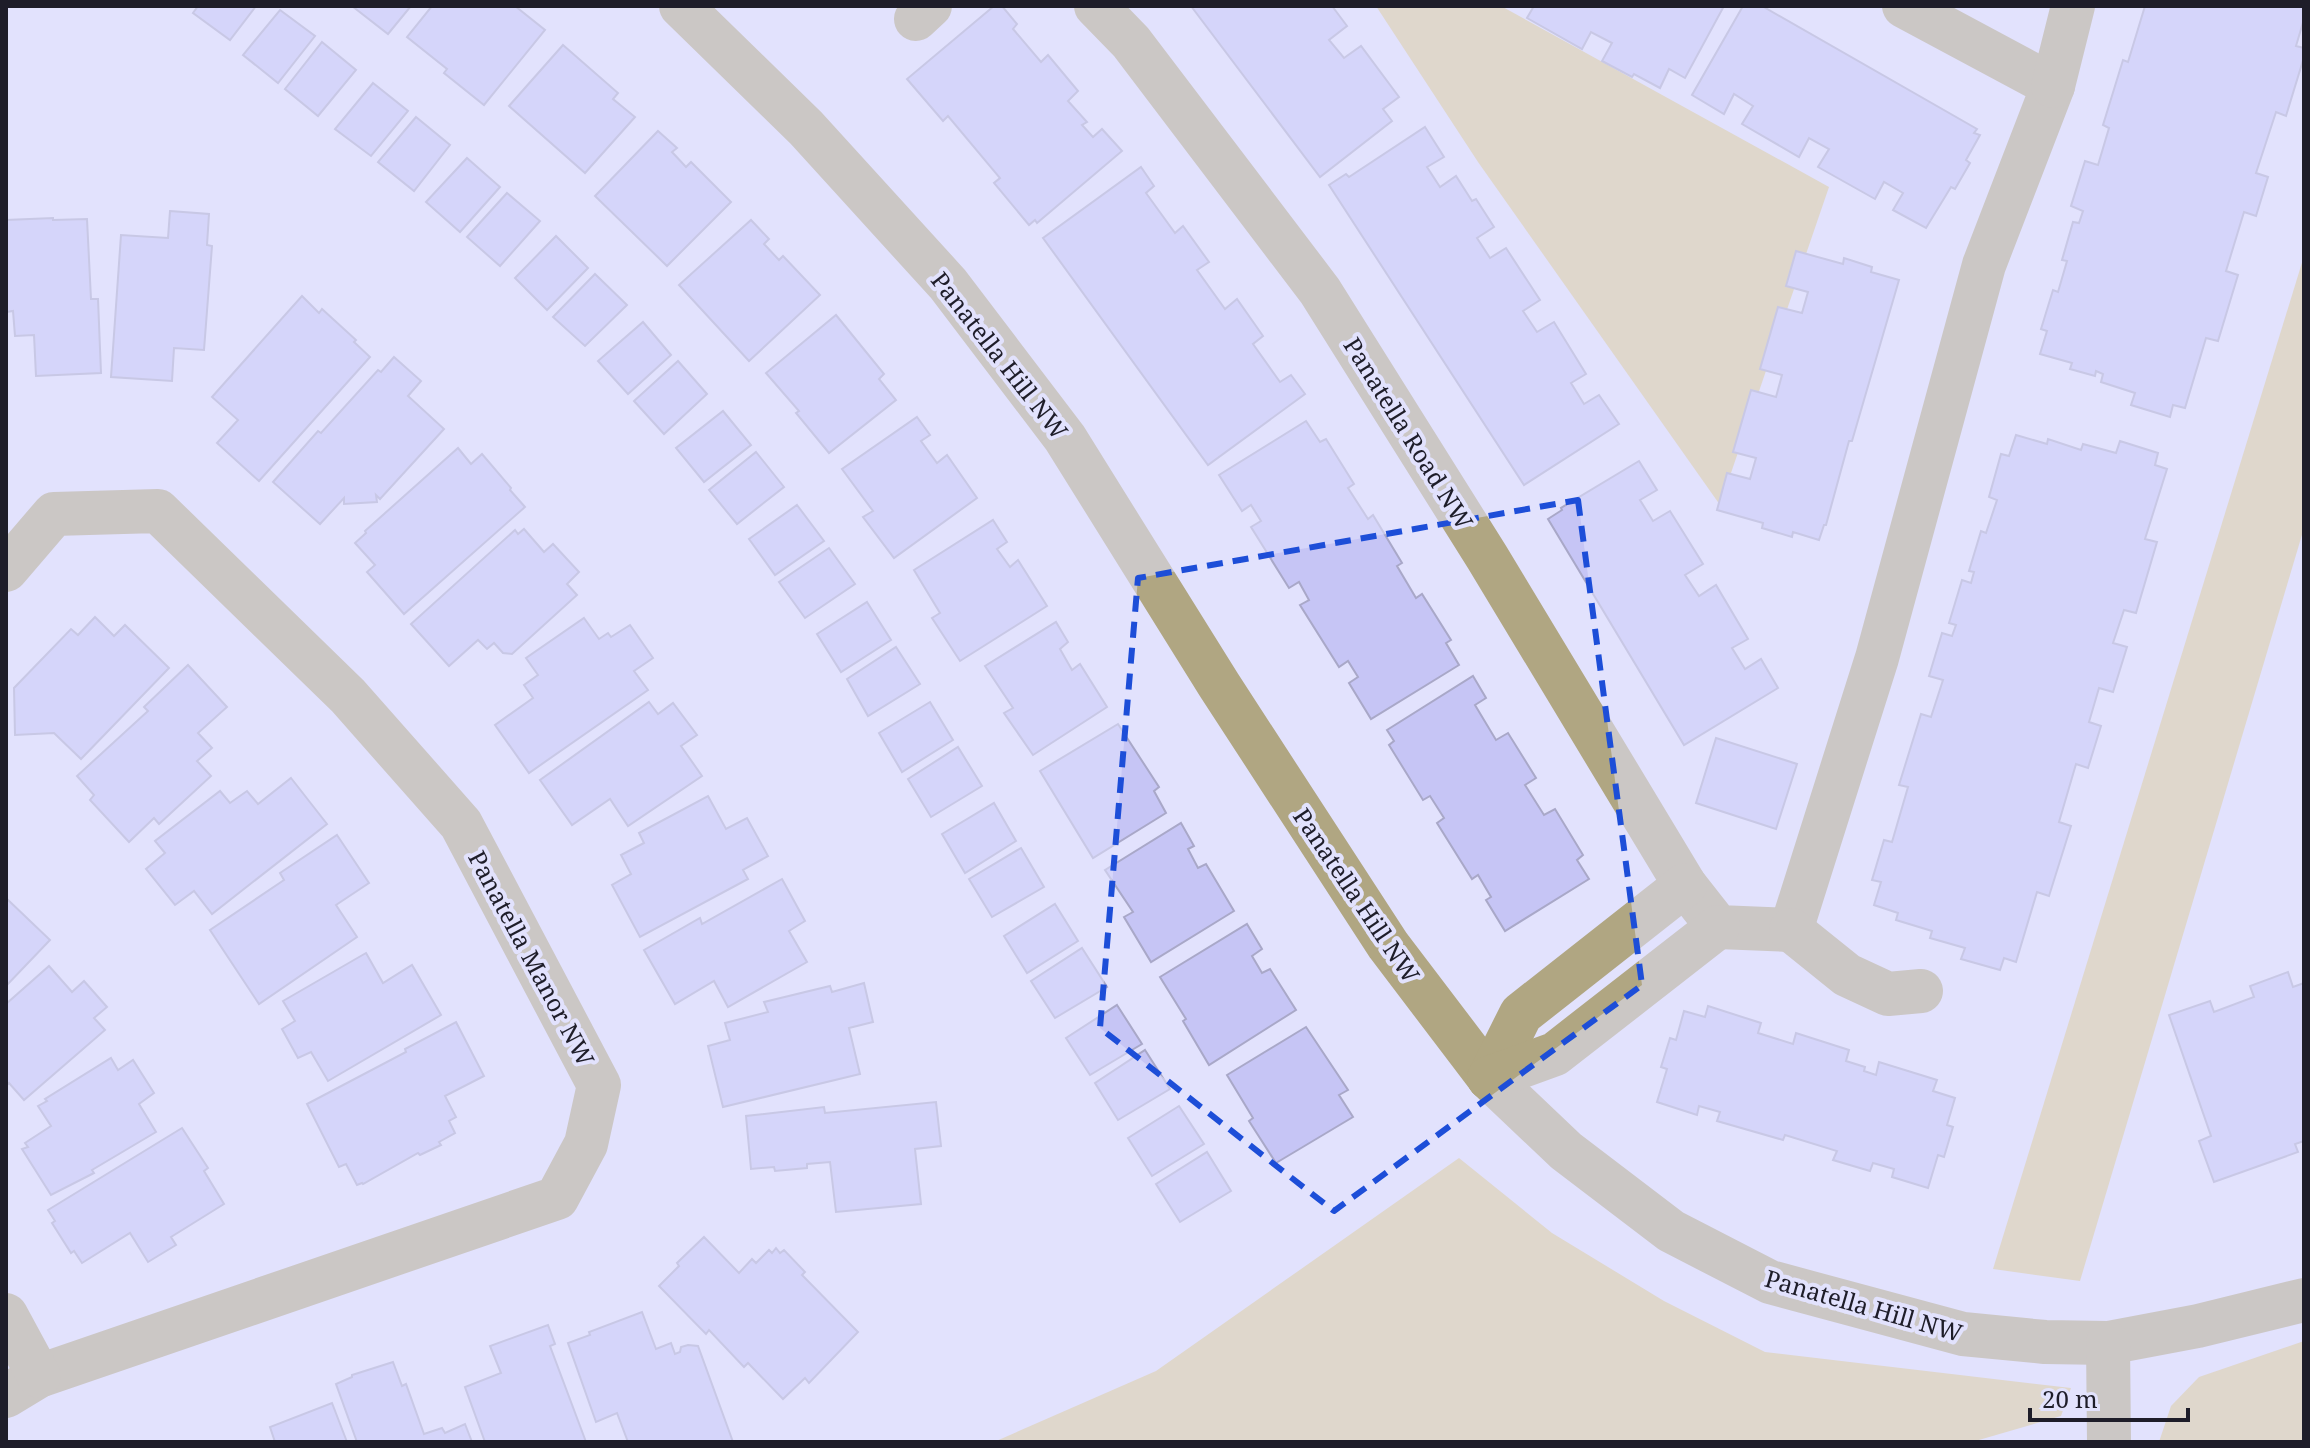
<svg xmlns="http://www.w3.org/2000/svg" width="2310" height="1448" font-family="'Noto Serif',serif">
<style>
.green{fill:#dbca91}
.building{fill:#c6c5f5;stroke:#a9a8c8;stroke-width:2}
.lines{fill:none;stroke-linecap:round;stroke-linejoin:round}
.street{stroke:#b0a682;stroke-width:44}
.marked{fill:none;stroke:#1d4ed8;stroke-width:6;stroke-dasharray:16 10;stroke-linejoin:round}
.labels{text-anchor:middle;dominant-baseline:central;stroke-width:8;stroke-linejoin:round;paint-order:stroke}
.street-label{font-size:24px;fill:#1e1d29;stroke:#e2e2fd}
</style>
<rect width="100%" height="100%" fill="#e2e2fd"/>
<g class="green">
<path d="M1376,6H1501L1829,187L1720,505L1478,162Z"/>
<path d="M2304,256V528L2080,1281L1993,1269Z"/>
<path d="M1459,1158L1552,1233L1664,1301L1765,1352L2071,1388L2061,1416L1972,1442H994L1156,1371Z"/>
<path d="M2304,1341V1442H2159L2171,1406L2199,1377Z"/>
</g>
<g class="building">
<path d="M198,6H256L230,40L193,13Z"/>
<path d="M352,6H411L388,34Z"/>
<path d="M432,6H515L545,30L484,105L444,73L447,69L407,37Z"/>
<path d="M994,6H1002L1017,24L1013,29L1041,62L1048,55L1078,91L1068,101L1087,122L1082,125L1093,137L1102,129L1122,151L1037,223L1035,220L1029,225L994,183L1000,178L948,116L943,121L907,79Z"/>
<path d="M1191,6H1332L1347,26L1329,40L1344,58L1361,46L1399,97L1383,109L1392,121L1320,177Z"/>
<path d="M1534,6H1724L1685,78L1669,69L1660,88L1634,74L1632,77L1602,61L1612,43L1591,32L1582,49L1527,18Z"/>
<path d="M1743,6H1762L1977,129L1974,133L1980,135L1966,160L1970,163L1955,189L1951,187L1926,228L1893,210L1903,193L1884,182L1875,199L1818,167L1829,149L1809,138L1799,157L1742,124L1753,106L1734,94L1724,114L1692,95Z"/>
<path d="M2145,6H2304V19L2296,46L2304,48V57L2286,116L2276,112L2256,173L2268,177L2256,216L2244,212L2226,271L2238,275L2218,341L2206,338L2185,408L2173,405L2170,417L2131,405L2135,393L2101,382L2103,374L2096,371L2095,376L2070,369L2072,363L2040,354L2047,331L2041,329L2053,290L2058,292L2067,261L2062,260L2073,222L2079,223L2083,211L2071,206L2085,161L2098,165L2109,128L2103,125L2123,60L2128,62Z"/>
<path d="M280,10L315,36L278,83L243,55Z"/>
<path d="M322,42L356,70L318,116L285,89Z"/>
<path d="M563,45L618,93L613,99L635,117L585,173L509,106Z"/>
<path d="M373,83L408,111L371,156L335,129Z"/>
<path d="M416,117L450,145L414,191L378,162Z"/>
<path d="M1425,127L1444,157L1427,167L1440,187L1456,176L1472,201L1476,199L1494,227L1477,238L1490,258L1506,248L1540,300L1523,311L1537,332L1554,322L1586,374L1571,383L1584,404L1599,395L1619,424L1524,485L1329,185L1346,174L1349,177Z"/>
<path d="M658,131L677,148L672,152L686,167L691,162L731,202L667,266L595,196Z"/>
<path d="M467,158L500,187L460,232L426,202Z"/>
<path d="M1141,167L1154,186L1146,193L1175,233L1183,226L1209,262L1197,270L1225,309L1237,299L1263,336L1253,344L1280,382L1291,375L1305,394L1208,465L1043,238Z"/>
<path d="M507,193L540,221L500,266L467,237Z"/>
<path d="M170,211L209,214L207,245L212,246L204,350L174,348L172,381L111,377L121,235L168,238Z"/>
<path d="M53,218V220L87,219L91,299H98L101,373L36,376L34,335L15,336L13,311L6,312V220Z"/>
<path d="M751,220L769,239L764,244L779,260L783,256L820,295L749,361L679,285Z"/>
<path d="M556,236L588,268L547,310L515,278Z"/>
<path d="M1796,251L1843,264L1844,258L1872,267L1871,272L1899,280L1852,441H1849L1826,525H1824L1819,540L1793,532L1792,537L1762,528L1763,523L1717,510L1727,473L1750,479L1756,458L1733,452L1751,390L1776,397L1782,375L1760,369L1778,307L1802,313L1808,292L1786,286Z"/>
<path d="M595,274L627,305L585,346L553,317Z"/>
<path d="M302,296L319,313L322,309L356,340L354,342L370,357L259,481L217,443L238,420L212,397Z"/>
<path d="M836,315L884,374L879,379L896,400L829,453L796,413L799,411L766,373Z"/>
<path d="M643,322L671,355L628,394L598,361Z"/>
<path d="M394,357L421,381L408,396L444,429L380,499L376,495L377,502L344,504V498L320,524L273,482L318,431L321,433L378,370L381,372Z"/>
<path d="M678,361L707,394L664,434L634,401Z"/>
<path d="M723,411L751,445L704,482L676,448Z"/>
<path d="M917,417L930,435L921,441L937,463L947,455L977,498L894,558L863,517L873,511L842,469Z"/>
<path d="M1306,421L1320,442L1326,439L1354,484L1348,488L1368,519L1373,515L1402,563L1397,566L1416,598L1422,594L1451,640L1446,643L1459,665L1371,719L1349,683L1358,677L1348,661L1339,667L1300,605L1309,600L1299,582L1289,588L1251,527L1261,521L1251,505L1242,511L1219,475Z"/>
<path d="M2016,435L2047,444L2048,439L2081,450L2083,444L2116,453L2120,441L2158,453L2155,465L2167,469L2145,539L2157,542L2136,613L2124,610L2113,643L2127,647L2113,692L2099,688L2089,722L2101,726L2088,768L2076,764L2059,822L2071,826L2049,896L2037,892L2016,962L2004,958L2000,970L1961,959L1965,948L1930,938L1932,931L1896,920L1898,913L1874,905L1881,882L1872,880L1884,840L1892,842L1908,787L1899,785L1921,714L1931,717L1943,680L1929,676L1942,633L1952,636L1956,625L1949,623L1962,580L1971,583L1974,572L1969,571L1981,531L1986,533L1997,500L1989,497L2001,454L2009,456Z"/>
<path d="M458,448L471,464L482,454L511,488L510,490L525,507L404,614L367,572L375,565L355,543L366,533L365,531Z"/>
<path d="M756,452L784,487L737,524L709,490Z"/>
<path d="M1639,461L1657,490L1640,500L1653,521L1670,511L1703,564L1685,575L1699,596L1716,585L1748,639L1732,648L1745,669L1761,659L1778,688L1684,745L1548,519L1562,510L1561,508Z"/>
<path d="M797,505L824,541L775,575L749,539Z"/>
<path d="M993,520L1007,542L997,549L1010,567L1018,560L1047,606L960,661L932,618L940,613L914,570Z"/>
<path d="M524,529L544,552L553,544L579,572L567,584L577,595L512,654L503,653L494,643L487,649L478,640L449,666L411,624L515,530L518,534Z"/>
<path d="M829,548L855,584L805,618L779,582Z"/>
<path d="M867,602L891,640L841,672L817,634Z"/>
<path d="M95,617L114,636L125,625L169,668L81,759L54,733L15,735L14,688L71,629L78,635Z"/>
<path d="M584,618L599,639L608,633L611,637L630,625L653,658L634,671L648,690L529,773L495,725L533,698L524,685L538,675L526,658Z"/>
<path d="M1056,622L1068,642L1060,649L1072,670L1080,664L1107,707L1033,755L1004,713L1013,708L985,666Z"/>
<path d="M896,647L920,684L868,716L847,679Z"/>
<path d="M188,665L227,707L198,733L212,748L197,761L211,776L159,824L154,818L129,842L90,800L94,795L77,776L148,711L144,707Z"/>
<path d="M1473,676L1486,698L1475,705L1496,740L1508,733L1536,778L1525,785L1544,815L1555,809L1583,855L1577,860L1589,879L1505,931L1486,900L1491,897L1478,875L1472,879L1437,823L1444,818L1430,796L1423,800L1389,745L1394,741L1387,730Z"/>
<path d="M649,702L658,714L673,703L697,735L681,746L702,776L628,826L610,799L572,825L540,780Z"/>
<path d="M930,702L953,740L902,772L879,733Z"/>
<path d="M1118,724L1159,787L1154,791L1166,813L1093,858L1040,771Z"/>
<path d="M1716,738L1797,764L1776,829L1696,803Z"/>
<path d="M958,747L982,786L931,817L908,779Z"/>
<path d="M291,778L327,824L212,914L194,891L175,905L146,869L165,853L155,841L220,791L230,803L247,791L258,804Z"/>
<path d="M708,796L726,829L747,818L768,856L743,870L748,879L640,937L612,885L631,874L621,855L644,843L639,833Z"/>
<path d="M994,803L1016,841L965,873L942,834Z"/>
<path d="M1181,823L1194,846L1188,849L1198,868L1206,864L1234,911L1151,962L1124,917L1133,912L1105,870Z"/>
<path d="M337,835L369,883L336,905L357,937L259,1004L210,930L284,880L280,873Z"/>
<path d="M1021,848L1044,887L992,917L969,879Z"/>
<path d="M782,879L805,921L789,931L807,962L728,1007L714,981L675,1004L644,950L700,918L702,924Z"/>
<path d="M6,898L50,940L6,986Z"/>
<path d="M1055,904L1078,941L1027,973L1004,936Z"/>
<path d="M1247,924L1262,949L1252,956L1262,973L1270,969L1296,1010L1209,1065L1183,1021L1186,1019L1160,977Z"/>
<path d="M1082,948L1107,987L1055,1018L1031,981Z"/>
<path d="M366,953L383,983L412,965L441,1015L328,1081L311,1052L298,1058L282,1029L295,1021L283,1001Z"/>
<path d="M49,966L72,992L84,981L107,1007L94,1018L105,1030L24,1100L9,1083L6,1086V1004Z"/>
<path d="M2288,972L2293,987L2304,983V1141L2295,1144L2298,1152L2214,1182L2199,1141L2211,1136L2169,1015L2210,1001L2214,1012L2254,997L2250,986Z"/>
<path d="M864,983L873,1022L849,1028L860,1074L723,1107L708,1046L730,1040L725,1023L768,1012L764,1002L830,986L832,992Z"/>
<path d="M1117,1005L1142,1044L1090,1075L1066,1038Z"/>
<path d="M1708,1006L1761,1023L1758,1033L1793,1044L1796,1033L1849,1050L1846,1061L1865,1067L1864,1071L1876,1075L1879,1062L1937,1080L1933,1091L1955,1098L1947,1125L1953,1127L1944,1157L1938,1155L1928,1188L1892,1177L1894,1169L1873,1163L1870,1171L1833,1160L1837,1151L1785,1135L1783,1140L1717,1121L1720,1112L1699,1106L1697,1115L1657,1102L1667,1069L1661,1067L1670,1038L1676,1040L1684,1011L1705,1017Z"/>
<path d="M456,1022L484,1076L445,1096L456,1117L449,1121L455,1133L439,1142L441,1145L420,1155L418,1153L363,1184L362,1183L357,1185L346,1164L339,1167L307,1104L406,1052L405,1049Z"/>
<path d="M1306,1027L1348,1090L1339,1095L1353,1117L1276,1163L1249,1121L1253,1118L1227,1075Z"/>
<path d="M1145,1050L1170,1089L1118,1120L1095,1083Z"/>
<path d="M111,1058L118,1070L133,1060L154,1093L139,1104L156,1132L92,1170L94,1173L51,1195L22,1149L28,1147L25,1143L51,1126L38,1106L47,1101L45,1099Z"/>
<path d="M936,1102L941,1146L915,1149L921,1204L836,1212L830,1162L807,1164V1168L775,1171L774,1167L751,1169L746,1116L824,1107L825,1113Z"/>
<path d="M1179,1106L1204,1144L1152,1176L1128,1138Z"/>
<path d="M182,1128L208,1168L204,1171L224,1204L171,1237L176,1245L148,1262L130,1233L82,1263L74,1251L71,1253L52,1223L55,1221L48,1210Z"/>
<path d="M1207,1152L1231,1191L1180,1222L1156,1184Z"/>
<path d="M704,1237L739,1273L752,1259L756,1263L769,1250L772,1253L776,1248L780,1253L784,1250L805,1272L802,1275L858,1332L809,1383L805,1378L783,1399L748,1363L744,1367L709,1330L706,1334L659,1286L679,1266L677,1263Z"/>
<path d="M642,1312L656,1349L671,1343L675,1354L680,1352L681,1347L688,1345L698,1346L733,1442H628L617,1413L596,1422L568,1343L590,1335L589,1332Z"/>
<path d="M548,1325L555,1344L550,1346L586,1442H485L465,1387L501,1373L490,1346Z"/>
<path d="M393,1362L402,1386L406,1384L424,1434L442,1428L445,1433L465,1424L472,1442H357L336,1384L352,1377V1375Z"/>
<path d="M332,1403L347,1442H275L270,1427Z"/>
</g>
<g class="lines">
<g class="street">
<path d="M681,6L806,128L948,284L1065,438L1219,685L1388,945L1489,1078L1566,1151L1671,1231L1770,1282L1963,1334L2045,1342L2108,1343L2198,1326L2304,1300"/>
<path d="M1096,6L1131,42L1320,291L1487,557L1685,885L1718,927L1791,930L1877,658L1984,265L2053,86L1904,6"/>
<path d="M916,19L930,6"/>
<path d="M2053,86L2073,6"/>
<path d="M6,570L54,514L158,511L348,696L461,824L599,1085L586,1144L557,1198L39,1376L6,1396"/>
<path d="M1791,930L1847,975L1888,994L1921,991"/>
<path d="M1489,1078L1521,1014L1685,885"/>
<path d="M1489,1078L1555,1054L1718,927"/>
<path d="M6,1315L39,1376"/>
<path d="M2108,1343L2109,1442"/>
</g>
</g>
<path d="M0 0H2310V1448H0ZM1578,500L1642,985L1334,1211L1100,1028L1138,578Z" fill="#e2e2fd" fill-opacity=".55" fill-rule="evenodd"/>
<path class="marked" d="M1578,500L1642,985L1334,1211L1100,1028L1138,578Z"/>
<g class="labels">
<g class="street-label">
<text transform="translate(1000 355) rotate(52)">Panatella Hill NW</text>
<text transform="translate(1409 433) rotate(58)">Panatella Road NW</text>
<text transform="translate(1357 895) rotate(56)">Panatella Hill NW</text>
<text transform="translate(532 958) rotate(62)">Panatella Manor NW</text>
<text transform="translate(1864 1305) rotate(16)">Panatella Hill NW</text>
</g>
</g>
<rect width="2310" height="1448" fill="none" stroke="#1e1d29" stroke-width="16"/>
<path d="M2030 1408v12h158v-12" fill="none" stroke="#1e1d29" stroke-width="4"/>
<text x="2042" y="1408" font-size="24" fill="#1e1d29" stroke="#e2e2fd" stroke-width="6" paint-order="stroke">20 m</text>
</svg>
